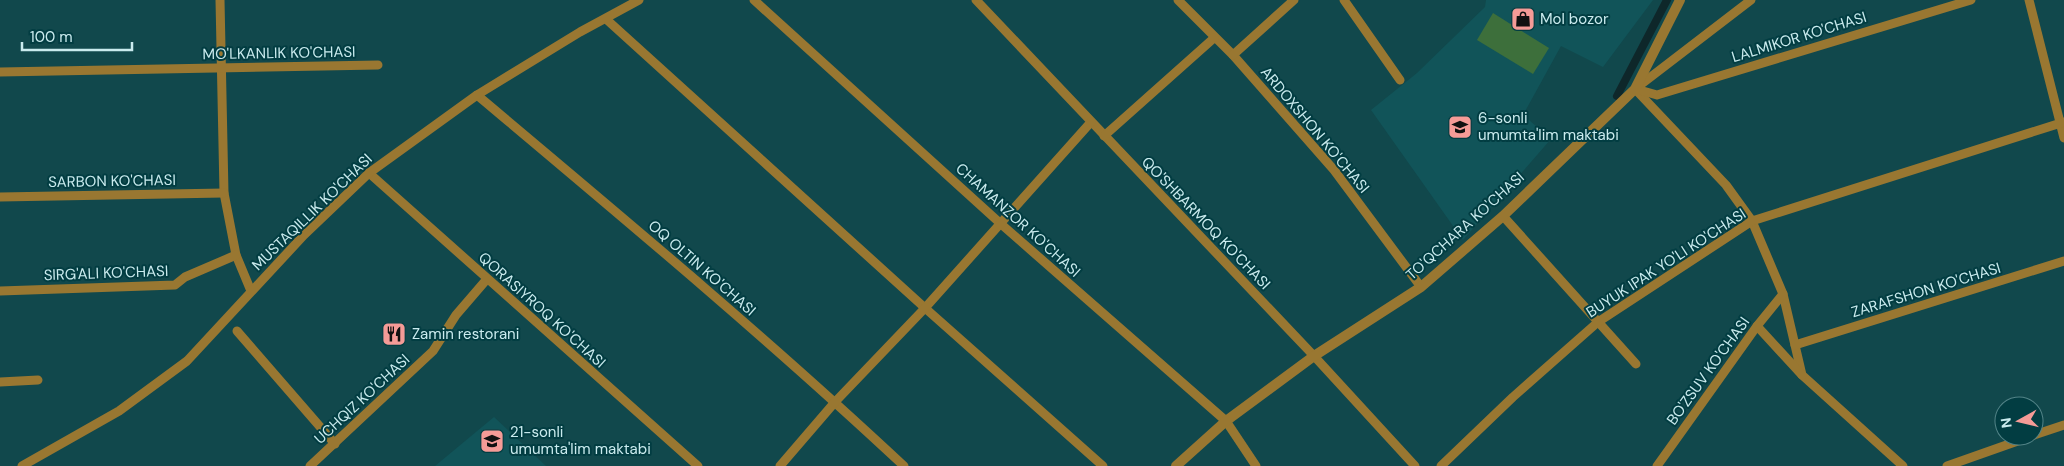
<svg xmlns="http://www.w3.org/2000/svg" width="2064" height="466" font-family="'DM Sans',sans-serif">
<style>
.built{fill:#115459}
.green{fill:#3d6f3b}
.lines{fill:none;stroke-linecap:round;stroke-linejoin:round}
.canal{stroke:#0e272a;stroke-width:8}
.minor{stroke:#997731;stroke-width:9}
.tertiary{stroke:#997731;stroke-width:10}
.labels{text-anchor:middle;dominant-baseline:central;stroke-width:4;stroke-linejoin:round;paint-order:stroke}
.poi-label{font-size:15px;fill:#caebee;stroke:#023d42;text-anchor:start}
.street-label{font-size:15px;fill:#caebee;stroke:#023d42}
</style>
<rect width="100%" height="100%" fill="#11484c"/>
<g class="built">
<path d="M1486,0H1653L1603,67L1561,46L1523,115L1551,139L1463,240L1371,110L1417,73L1485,7Z"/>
<path d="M494,417L546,466H435Z"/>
</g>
<path class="green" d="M1493,13L1549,48L1533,74L1477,40Z"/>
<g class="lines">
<path class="canal" d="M1617,96L1667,0"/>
<g class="minor">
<path d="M220,0L224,193L236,255L251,291"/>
<path d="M754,0L1001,224L1226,421L1256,466"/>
<path d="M976,0L1314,356L1415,466"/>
<path d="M1178,0L1233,55L1334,170L1421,287"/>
<path d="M1344,0L1400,80"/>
<path d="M2029,0L2064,138"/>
<path d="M606,19L925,308L1103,466"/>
<path d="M1233,55L1294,0"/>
<path d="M0,72L378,65"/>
<path d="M1635,89L1726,185L1752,221L1783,294L1802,375L1903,466"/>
<path d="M1635,89L1751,0"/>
<path d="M1636,89L1657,95L1971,0"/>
<path d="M477,95C621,216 766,337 904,466"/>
<path d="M1104,136L1214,38"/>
<path d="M369,173L698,466"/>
<path d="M0,197L224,193"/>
<path d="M1503,216L1636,364"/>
<path d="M0,291L175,285L185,277L236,255"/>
<path d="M1757,326L1802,375"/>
<path d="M237,331L335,444"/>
<path d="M1795,345L2064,261"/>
<path d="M0,382L38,380"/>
<path d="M2034,435L2064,425"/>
<path d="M22,466L119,411L187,361L304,235L369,173L477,95L580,32L639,0"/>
<path d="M310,466L433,351L456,315L487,279"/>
<path d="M780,466L835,402L925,308L1091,122"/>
<path d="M1441,466L1513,397L1598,322L1752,221L2064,122"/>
<path d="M1657,466L1757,326L1783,294"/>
<path d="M1947,466L2032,436"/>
</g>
<path class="tertiary" d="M1176,466L1226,421L1314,356L1421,287L1503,216L1635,89L1680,0"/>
</g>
<defs>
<g id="shop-square" transform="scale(1.25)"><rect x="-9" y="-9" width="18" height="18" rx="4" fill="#f59b97" stroke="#023d42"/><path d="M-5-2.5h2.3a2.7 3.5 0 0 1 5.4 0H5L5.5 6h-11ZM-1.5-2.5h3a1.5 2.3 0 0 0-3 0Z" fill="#111"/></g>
<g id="school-square" transform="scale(1.25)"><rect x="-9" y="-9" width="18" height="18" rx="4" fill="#f59b97" stroke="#023d42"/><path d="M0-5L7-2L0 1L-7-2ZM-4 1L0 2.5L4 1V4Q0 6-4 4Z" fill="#111"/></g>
<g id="restaurant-square" transform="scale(1.25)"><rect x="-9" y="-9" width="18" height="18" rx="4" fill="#f59b97" stroke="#023d42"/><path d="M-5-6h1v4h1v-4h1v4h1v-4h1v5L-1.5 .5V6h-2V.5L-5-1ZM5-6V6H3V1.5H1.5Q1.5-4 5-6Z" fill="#111"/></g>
</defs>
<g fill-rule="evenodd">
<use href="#shop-square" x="1523" y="19"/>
<use href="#school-square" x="1460" y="127"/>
<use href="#restaurant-square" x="394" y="334"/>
<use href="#school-square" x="492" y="441"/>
</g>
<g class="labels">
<g class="poi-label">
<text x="1540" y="19">Mol bozor</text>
<text x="1478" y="118">6-sonli<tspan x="1478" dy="17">umumta'lim maktabi</tspan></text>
<text x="412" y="334">Zamin restorani</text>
<text x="510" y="432">21-sonli<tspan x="510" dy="17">umumta'lim maktabi</tspan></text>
</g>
<g class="street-label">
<text transform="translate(1799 37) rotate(-17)">LALMIKOR KO'CHASI</text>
<text transform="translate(279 53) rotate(-1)">MO'LKANLIK KO'CHASI</text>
<text transform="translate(1315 130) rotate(50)">ARDOXSHON KO'CHASI</text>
<text transform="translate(112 181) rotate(-1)">SARBON KO'CHASI</text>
<text transform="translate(312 212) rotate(-44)">MUSTAQILLIK KO'CHASI</text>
<text transform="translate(1018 220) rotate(42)">CHAMANZOR KO'CHASI</text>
<text transform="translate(1206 223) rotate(46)">QO'SHBARMOQ KO'CHASI</text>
<text transform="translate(1465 226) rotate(-42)">TO'QCHARA KO'CHASI</text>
<text transform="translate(1666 263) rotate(-33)">BUYUK IPAK YO'LI KO'CHASI</text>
<text transform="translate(702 268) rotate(41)">OQ OLTIN KO'CHASI</text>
<text transform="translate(106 273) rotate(-2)">SIRG'ALI KO'CHASI</text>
<text transform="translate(1926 290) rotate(-17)">ZARAFSHON KO'CHASI</text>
<text transform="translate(542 310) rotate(42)">QORASIYROQ KO'CHASI</text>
<text transform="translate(1708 371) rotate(-54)">BO'ZSUV KO'CHASI</text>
<text transform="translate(362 399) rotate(-43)">UCHQIZ KO'CHASI</text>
</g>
</g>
<g transform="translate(2019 421) rotate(262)"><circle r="24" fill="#023d42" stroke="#528387"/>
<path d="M0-4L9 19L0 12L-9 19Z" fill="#f59b97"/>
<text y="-8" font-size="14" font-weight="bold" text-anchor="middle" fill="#caebee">N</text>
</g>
<path d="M22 42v8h110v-8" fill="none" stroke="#caebee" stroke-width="2.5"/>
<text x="30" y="42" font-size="15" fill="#caebee" stroke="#023d42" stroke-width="4" paint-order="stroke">100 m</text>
</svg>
